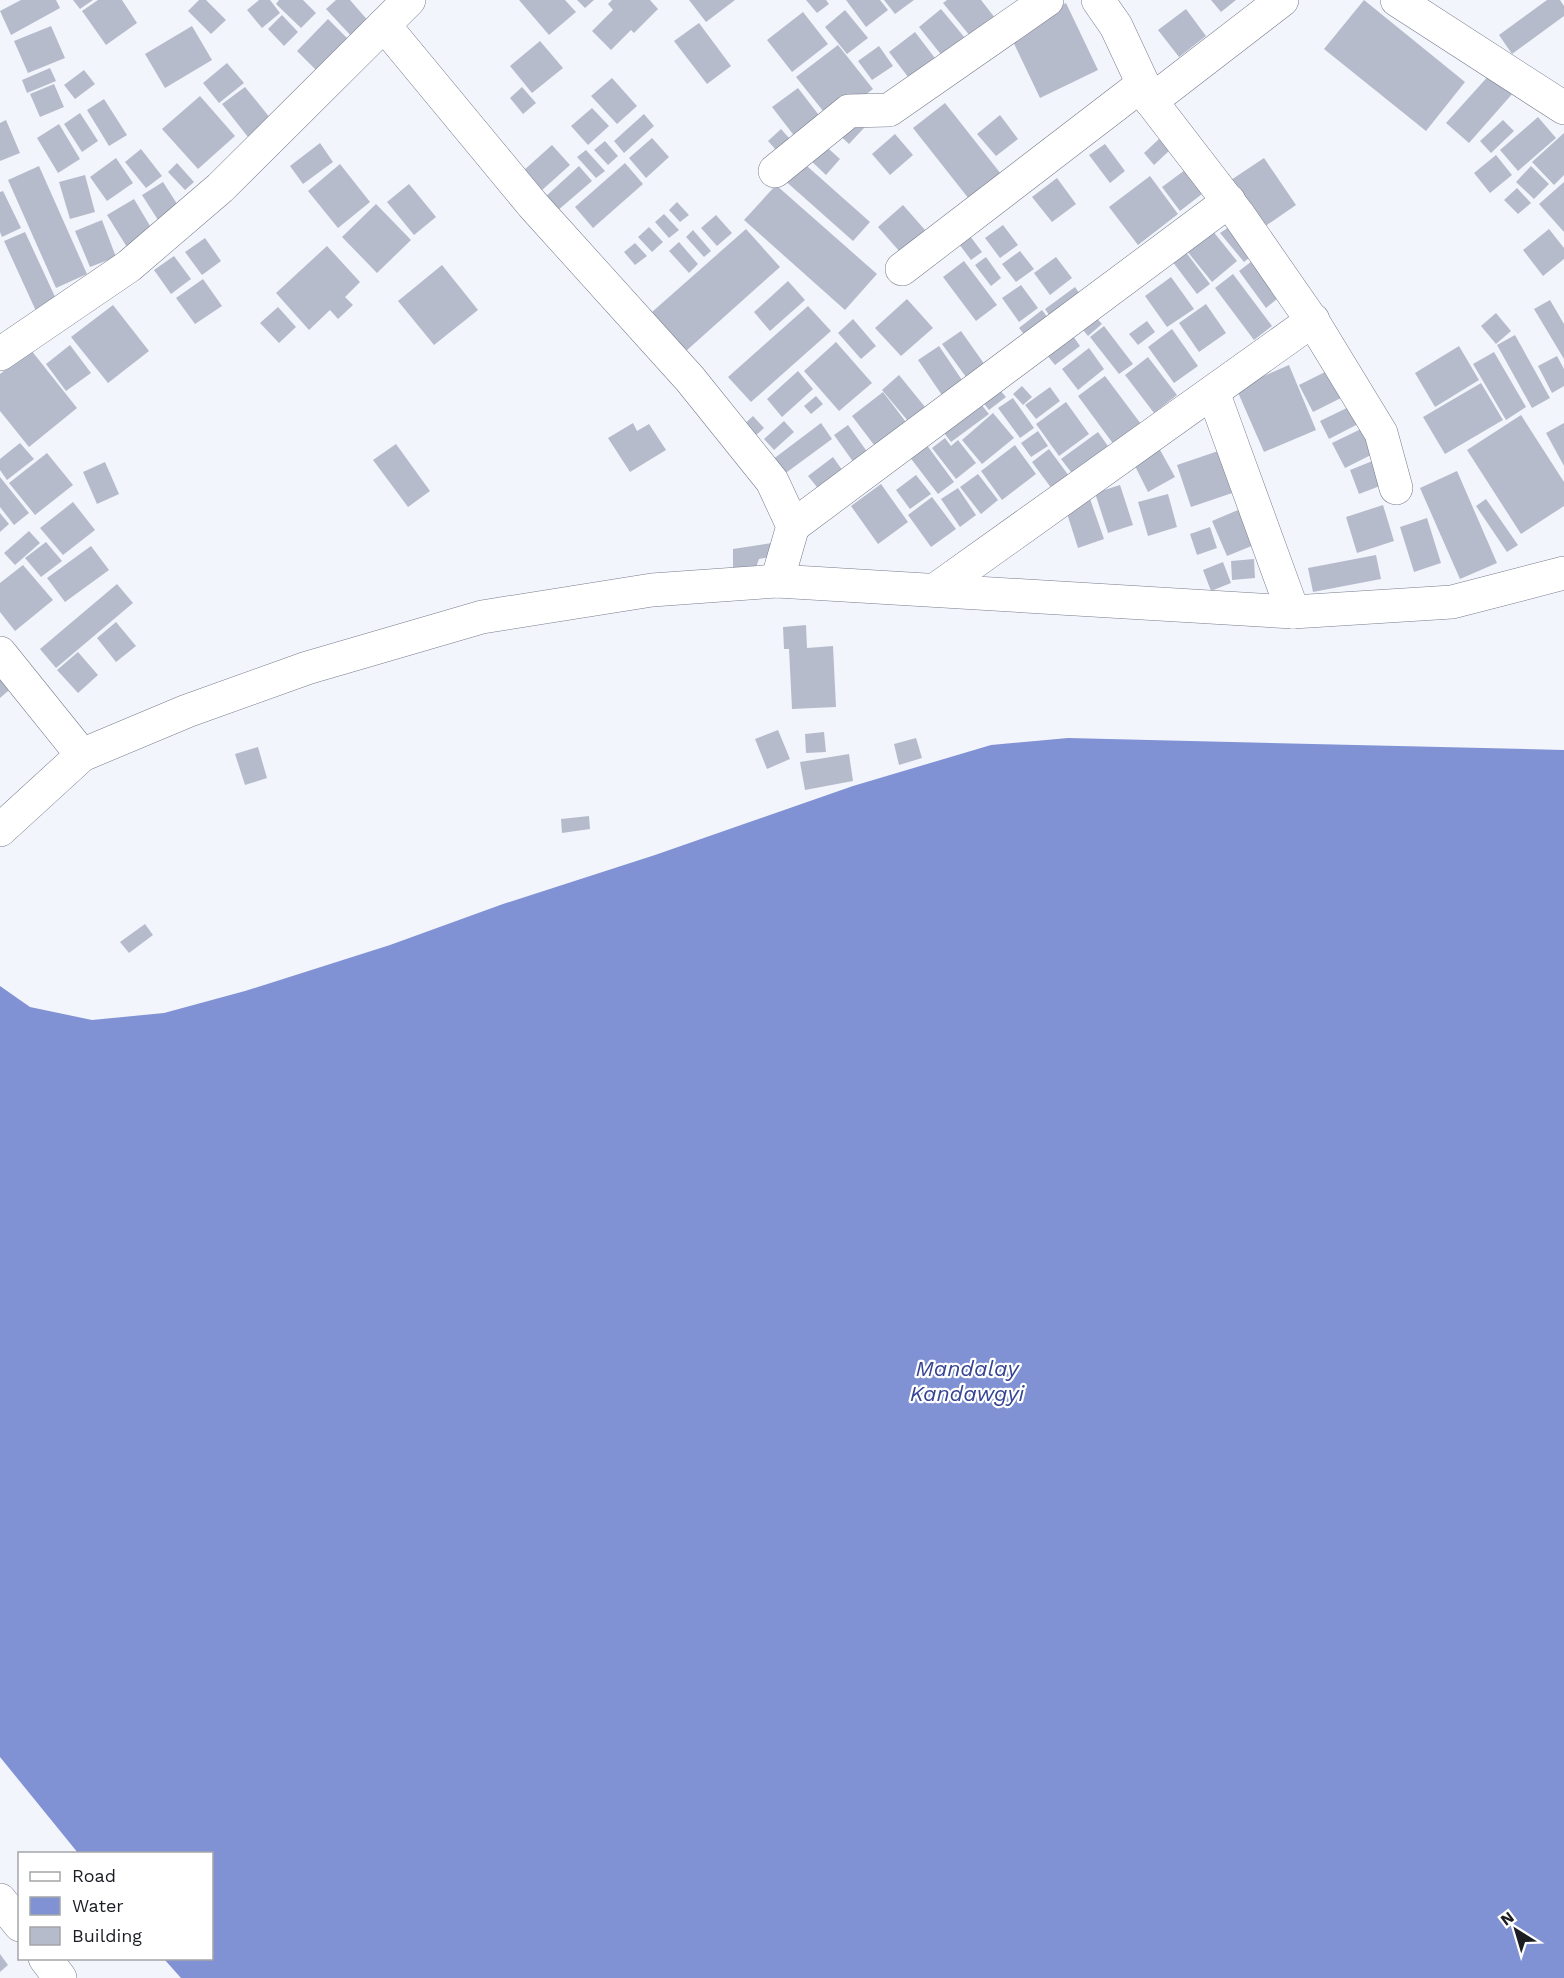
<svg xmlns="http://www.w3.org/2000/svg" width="1564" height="1978" font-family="'Work Sans',sans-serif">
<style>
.water{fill:#8092d4}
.building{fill:#b6bbcc}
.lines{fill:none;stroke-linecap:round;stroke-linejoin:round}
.minor-casing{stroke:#777c8c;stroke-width:34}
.minor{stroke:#fff;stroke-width:33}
.labels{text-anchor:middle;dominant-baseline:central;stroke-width:4.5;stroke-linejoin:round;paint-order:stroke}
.water-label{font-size:22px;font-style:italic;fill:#354493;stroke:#fff}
</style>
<rect width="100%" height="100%" fill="#f3f5fd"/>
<path class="water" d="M1068,738L1564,750V1978H181L164,1959L212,1958V1854L78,1853L0,1757V986L30,1007L92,1020L164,1013L245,991L390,945L503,904L655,855L853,786L991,745Z"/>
<g class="building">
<path d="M21,0H56L60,8L11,35L0,11Z"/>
<path d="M73,0H93L80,9Z"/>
<path d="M98,0H122L137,23L106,45L82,11Z"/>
<path d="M199,0H206L226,20L211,34L188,11Z"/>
<path d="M259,0H270L280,13L262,28L247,10Z"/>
<path d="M279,0H303L316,13L301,28L276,4Z"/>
<path d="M336,0H350L370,23L353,38L326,9Z"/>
<path d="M519,0H565L576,12L549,35Z"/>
<path d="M577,0H594L585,8Z"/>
<path d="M612,0H650L658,9L634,33L631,30L611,50L592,31L613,10L608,4Z"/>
<path d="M689,0H735L706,22Z"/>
<path d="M806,0H826L829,4L817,13Z"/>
<path d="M846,0H880L888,10L866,27Z"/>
<path d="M884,0H914L895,14Z"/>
<path d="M947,0H981L999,23L975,42L943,3Z"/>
<path d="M1211,0H1236L1221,12Z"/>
<path d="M1364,0L1465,82L1426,131L1324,49Z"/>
<path d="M1547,0H1560L1564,6V16L1512,54L1499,35Z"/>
<path d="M1066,3L1098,70L1040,98L1008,31Z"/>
<path d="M941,9L965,38L943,57L919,27Z"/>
<path d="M1186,9L1206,36L1179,57L1158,30Z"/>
<path d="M845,10L868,38L847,54L825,27Z"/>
<path d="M803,12L828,44L792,72L767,40Z"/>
<path d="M282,15L298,32L284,46L268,29Z"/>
<path d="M328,19L348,39L316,70L297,51Z"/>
<path d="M699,23L731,66L707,84L674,41Z"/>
<path d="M51,26L65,58L28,73L14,41Z"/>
<path d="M192,26L212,60L165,88L145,54Z"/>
<path d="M915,32L941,66L915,86L889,52Z"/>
<path d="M540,41L563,68L532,93L510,66Z"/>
<path d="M838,45L873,89L831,121L796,77Z"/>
<path d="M879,46L893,66L872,80L858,61Z"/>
<path d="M227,63L244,83L219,103L203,83Z"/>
<path d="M50,68L56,81L27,93L22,80Z"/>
<path d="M84,70L95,84L75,99L64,85Z"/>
<path d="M1491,73L1513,93L1469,143L1446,123Z"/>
<path d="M612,78L637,106L617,124L591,96Z"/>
<path d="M54,84L64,107L40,117L30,94Z"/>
<path d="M245,87L271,119L248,137L222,104Z"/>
<path d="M522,87L536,103L523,114L510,98Z"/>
<path d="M798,88L825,123L799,142L772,107Z"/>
<path d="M200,96L235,136L198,169L162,129Z"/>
<path d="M104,99L127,135L109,146L87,110Z"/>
<path d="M945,103L1001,174L969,199L913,128Z"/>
<path d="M592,108L609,126L588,145L571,126Z"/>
<path d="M80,113L98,141L82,152L64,124Z"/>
<path d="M644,114L654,126L624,153L614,141Z"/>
<path d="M1000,115L1018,139L996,156L977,134Z"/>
<path d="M850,117L864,128L849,144L836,132Z"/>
<path d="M1538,117L1556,138L1518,171L1500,150Z"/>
<path d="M6,120L20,153L0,161V123Z"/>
<path d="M1503,120L1514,131L1491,153L1480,141Z"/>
<path d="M59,124L80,159L58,173L37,138Z"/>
<path d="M781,129L798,148L785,160L768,141Z"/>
<path d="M1564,133V175L1554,185L1532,162Z"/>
<path d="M895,134L913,155L890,175L872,154Z"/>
<path d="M652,138L669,157L646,178L629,158Z"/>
<path d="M1159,139L1169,151L1154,165L1144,153Z"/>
<path d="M605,141L618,156L608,165L594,150Z"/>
<path d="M821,142L840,159L826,175L807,157Z"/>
<path d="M320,143L333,162L303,184L290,166Z"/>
<path d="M1105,144L1125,171L1110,183L1089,155Z"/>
<path d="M552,145L570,165L541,191L523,171Z"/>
<path d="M141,149L162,176L146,188L125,162Z"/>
<path d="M586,150L605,171L596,178L577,157Z"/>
<path d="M1496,155L1512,175L1490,193L1474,173Z"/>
<path d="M116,158L133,183L107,201L90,177Z"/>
<path d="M1264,158L1296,205L1264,227L1231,180Z"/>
<path d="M799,159L870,222L853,241L782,178Z"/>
<path d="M177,163L194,182L185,190L168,172Z"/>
<path d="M625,163L643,184L593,228L575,207Z"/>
<path d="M340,164L370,202L338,228L308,191Z"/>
<path d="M39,166L87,274L56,288L8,180Z"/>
<path d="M579,166L592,181L557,211L544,198Z"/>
<path d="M1531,166L1549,184L1534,199L1516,182Z"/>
<path d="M1185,170L1202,194L1180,211L1162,187Z"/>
<path d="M85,175L95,212L70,219L59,182Z"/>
<path d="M1150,176L1178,214L1138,245L1109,207Z"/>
<path d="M1057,178L1076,204L1052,222L1032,197Z"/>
<path d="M163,182L179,207L158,220L142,195Z"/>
<path d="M1564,182V232L1539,204Z"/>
<path d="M409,184L436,217L414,235L387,202Z"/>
<path d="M776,185L877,274L845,310L744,220Z"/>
<path d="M1517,188L1531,203L1518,214L1504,200Z"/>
<path d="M3,191L21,228L2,237L0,232V192Z"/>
<path d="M134,199L156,236L130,252L107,215Z"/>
<path d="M677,202L689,215L680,222L669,210Z"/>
<path d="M376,204L411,240L377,273L342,237Z"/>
<path d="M903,205L925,230L900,252L878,227Z"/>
<path d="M664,214L679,230L669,238L655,222Z"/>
<path d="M716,215L732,233L717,246L701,228Z"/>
<path d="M102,220L116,257L90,267L75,231Z"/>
<path d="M1003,225L1018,245L1000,258L985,238Z"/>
<path d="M1232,225L1255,253L1244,262L1220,233Z"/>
<path d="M649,227L663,242L652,252L638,237Z"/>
<path d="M746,229L780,267L686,351L652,312Z"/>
<path d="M1549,229L1564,248V259L1543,276L1523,250Z"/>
<path d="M693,230L711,251L704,257L686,237Z"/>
<path d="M1212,230L1237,261L1212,282L1187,251Z"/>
<path d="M25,232L57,301L36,311L4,241Z"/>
<path d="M970,236L982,252L971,260L959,244Z"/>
<path d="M205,238L221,261L202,275L185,252Z"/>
<path d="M679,242L698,264L689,273L669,251Z"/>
<path d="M635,243L647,256L635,265L624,252Z"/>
<path d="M327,246L360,282L345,297L353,305L338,319L330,310L309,330L276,293Z"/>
<path d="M1182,247L1210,284L1197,294L1169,257Z"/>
<path d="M1020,251L1034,269L1016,282L1002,264Z"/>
<path d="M174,256L191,279L171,294L154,270Z"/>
<path d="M986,257L1001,278L991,286L975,265Z"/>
<path d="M1056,257L1072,278L1050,295L1034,273Z"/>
<path d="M1256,258L1283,294L1266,308L1239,271Z"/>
<path d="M964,261L997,305L976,321L943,277Z"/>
<path d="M442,265L478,310L434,345L398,301Z"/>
<path d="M1233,274L1272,326L1254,340L1215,288Z"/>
<path d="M1171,277L1194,309L1167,327L1145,296Z"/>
<path d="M203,279L222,306L195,324L176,298Z"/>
<path d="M788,281L805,300L770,331L754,312Z"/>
<path d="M1021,285L1038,308L1019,322L1002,298Z"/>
<path d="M1075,287L1087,304L1056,325L1045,309Z"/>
<path d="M907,299L933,328L901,356L875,328Z"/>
<path d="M1550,300L1564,324V359L1534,309Z"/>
<path d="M1206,304L1226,333L1199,352L1179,323Z"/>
<path d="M113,305L149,351L108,383L71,337Z"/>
<path d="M808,306L831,331L751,402L728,377Z"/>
<path d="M278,307L296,327L279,343L260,323Z"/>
<path d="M1042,310L1055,327L1032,344L1019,328Z"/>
<path d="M1092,313L1102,324L1088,336L1078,324Z"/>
<path d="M1496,313L1511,331L1496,344L1481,326Z"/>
<path d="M853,319L876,346L861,359L838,333Z"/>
<path d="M1147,321L1155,332L1138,345L1129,334Z"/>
<path d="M1104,326L1133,364L1119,374L1090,337Z"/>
<path d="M1068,329L1080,346L1055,365L1042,349Z"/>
<path d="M1172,329L1198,366L1174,383L1148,347Z"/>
<path d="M961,331L985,365L966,377L942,344Z"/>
<path d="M1515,335L1550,398L1532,408L1497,345Z"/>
<path d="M836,342L872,383L839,411L804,371Z"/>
<path d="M70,345L91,373L66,391L46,364Z"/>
<path d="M939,346L966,386L946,401L918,360Z"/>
<path d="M1459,346L1479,380L1435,407L1415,373Z"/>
<path d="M1089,348L1104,369L1078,390L1062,369Z"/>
<path d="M31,350L77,408L29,447L0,411V374Z"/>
<path d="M1494,352L1526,407L1506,420L1473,364Z"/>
<path d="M1557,356L1564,369V386L1552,393L1538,366Z"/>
<path d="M1148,357L1177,395L1154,413L1125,375Z"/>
<path d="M1289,365L1316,430L1264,452L1236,388Z"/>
<path d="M1333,368L1347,395L1313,412L1299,385Z"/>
<path d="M798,371L813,389L782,417L767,399Z"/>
<path d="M899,375L925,407L908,421L882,390Z"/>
<path d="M1105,376L1144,428L1117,449L1078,396Z"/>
<path d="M1481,383L1503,420L1445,454L1423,417Z"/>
<path d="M1022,386L1032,397L1023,405L1013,394Z"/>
<path d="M1050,387L1060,401L1036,419L1025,405Z"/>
<path d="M999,389L1006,397L989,410L982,401Z"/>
<path d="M883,392L912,430L881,454L852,416Z"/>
<path d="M816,396L823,404L811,414L804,406Z"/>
<path d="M975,397L989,414L951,442L938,425Z"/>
<path d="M1013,398L1034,428L1020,438L998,408Z"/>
<path d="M1066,402L1089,434L1059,456L1036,424Z"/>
<path d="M1355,404L1364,421L1329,439L1320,421Z"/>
<path d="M993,413L1014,438L982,464L962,440Z"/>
<path d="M1521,415L1564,482V506L1521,534L1467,450Z"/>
<path d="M753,416L764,428L752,439L741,427Z"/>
<path d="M784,421L794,432L774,450L764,439Z"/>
<path d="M633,423L637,431L649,424L666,450L630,472L608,438Z"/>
<path d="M821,423L832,439L783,475L772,460Z"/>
<path d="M1564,423V466L1546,433Z"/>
<path d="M848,425L868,453L854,463L834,435Z"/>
<path d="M1365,427L1377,452L1345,468L1332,443Z"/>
<path d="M1038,431L1048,446L1031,457L1021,443Z"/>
<path d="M1098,432L1110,449L1074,476L1061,459Z"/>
<path d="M945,438L951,446L958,440L976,463L956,479L932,448Z"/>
<path d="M20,443L34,459L7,480L0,470V459Z"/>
<path d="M396,444L430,491L408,507L373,460Z"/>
<path d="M926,444L954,482L938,494L909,456Z"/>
<path d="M1015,445L1036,474L1002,500L981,471Z"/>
<path d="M1230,447L1244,489L1191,507L1177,465Z"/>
<path d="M1159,448L1175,477L1148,492L1133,462Z"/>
<path d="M1049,449L1072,480L1055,493L1032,462Z"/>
<path d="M47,453L73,485L35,515L9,483Z"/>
<path d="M833,457L845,474L821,492L808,476Z"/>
<path d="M1375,460L1385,484L1359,494L1350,470Z"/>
<path d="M105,462L119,494L97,504L83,472Z"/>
<path d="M1457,471L1497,563L1460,579L1420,488Z"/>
<path d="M978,474L998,500L981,514L960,487Z"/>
<path d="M916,475L931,494L910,509L896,490Z"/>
<path d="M0,477L29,513L14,525L0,507Z"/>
<path d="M881,484L908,522L878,544L851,506Z"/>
<path d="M1120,485L1133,525L1108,533L1095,493Z"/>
<path d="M958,488L976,515L960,527L941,499Z"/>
<path d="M1168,494L1177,527L1148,536L1138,502Z"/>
<path d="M1089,496L1104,539L1078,548L1064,504Z"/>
<path d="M932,497L956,529L931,547L908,515Z"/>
<path d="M1486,499L1518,545L1507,552L1476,506Z"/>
<path d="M73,502L95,530L63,555L40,528Z"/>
<path d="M1383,505L1394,541L1357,553L1346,517Z"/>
<path d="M1245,507L1259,543L1227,556L1212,521Z"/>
<path d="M0,513L9,524L0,532Z"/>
<path d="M1427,518L1441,563L1414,572L1400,527Z"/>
<path d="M1210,527L1217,548L1197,555L1190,534Z"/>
<path d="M29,531L40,543L15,565L4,553Z"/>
<path d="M46,542L62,561L41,577L25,558Z"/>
<path d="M772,543L770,557L759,559L755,570L733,571V549Z"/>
<path d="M91,546L109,570L65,602L47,578Z"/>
<path d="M1376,555L1381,579L1313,592L1308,568Z"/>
<path d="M1254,559L1255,578L1232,580L1231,561Z"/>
<path d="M1223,562L1231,583L1211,591L1203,570Z"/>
<path d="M23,565L53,600L15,631L0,612V583Z"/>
<path d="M117,584L133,603L56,668L40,649Z"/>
<path d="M116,622L136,646L116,662L97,638Z"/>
<path d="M806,625L807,648L833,646L836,707L792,709L789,649H784L783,627Z"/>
<path d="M78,652L98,675L78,693L57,670Z"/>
<path d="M0,667L15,685L0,698Z"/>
<path d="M778,730L790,759L767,769L755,739Z"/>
<path d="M824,732L826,752L806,753L805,734Z"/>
<path d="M916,738L922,758L899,765L894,744Z"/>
<path d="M258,747L267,778L245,785L235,754Z"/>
<path d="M849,754L853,781L805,790L800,762Z"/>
<path d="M589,816L590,829L562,833L561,819Z"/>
<path d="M145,924L153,935L129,953L120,942Z"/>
<path d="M0,1954L8,1965L0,1972Z"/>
</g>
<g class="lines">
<g class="minor-casing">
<g id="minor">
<path d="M1098,0L1116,26L1151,101"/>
<path d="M1282,0L1151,101L1238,214L1317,328L1381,433L1396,488"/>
<path d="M1397,0L1564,108"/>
<path d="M384,25L532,204L690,379L772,481L793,526L777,581"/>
<path d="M775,171L849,111L889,110L1047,0"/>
<path d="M902,269L1143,84"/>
<path d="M0,354L129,266L220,188L409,0"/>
<path d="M1213,392L1293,612"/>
<path d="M793,526L1229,201"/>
<path d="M935,590L1313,320"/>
<path d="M0,653L82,755"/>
<path d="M0,830L82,755L187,711L307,668L482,617L652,590L777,581L1293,612L1452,602L1564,573"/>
<path d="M0,1900L20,1925"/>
<path d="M45,1958L60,1978"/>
</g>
</g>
<use href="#minor" class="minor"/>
</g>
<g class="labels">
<g class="water-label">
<text x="967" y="1368">Mandalay<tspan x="967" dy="25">Kandawgyi</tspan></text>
</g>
</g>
<rect x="18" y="1852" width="195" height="108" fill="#ffffff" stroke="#a4a5a7" stroke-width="1.5"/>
<rect x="30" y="1872" width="30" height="9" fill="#ffffff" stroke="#a4a5a7" stroke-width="1.5"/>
<text x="72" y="1882" font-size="18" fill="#1b1d23">Road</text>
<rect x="30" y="1897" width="30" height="18" fill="#8092d4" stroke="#a4a5a7" stroke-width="1.5"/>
<text x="72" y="1912" font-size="18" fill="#1b1d23">Water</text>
<rect x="30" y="1927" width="30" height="18" fill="#b6bbcc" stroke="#a4a5a7" stroke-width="1.5"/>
<text x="72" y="1942" font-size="18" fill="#1b1d23">Building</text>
<g transform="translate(1516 1930) rotate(323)" stroke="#ffffff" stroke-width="4.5" paint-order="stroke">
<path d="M0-4.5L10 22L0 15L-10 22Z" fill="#1b1d23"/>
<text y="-9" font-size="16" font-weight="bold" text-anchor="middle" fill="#1b1d23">N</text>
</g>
</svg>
